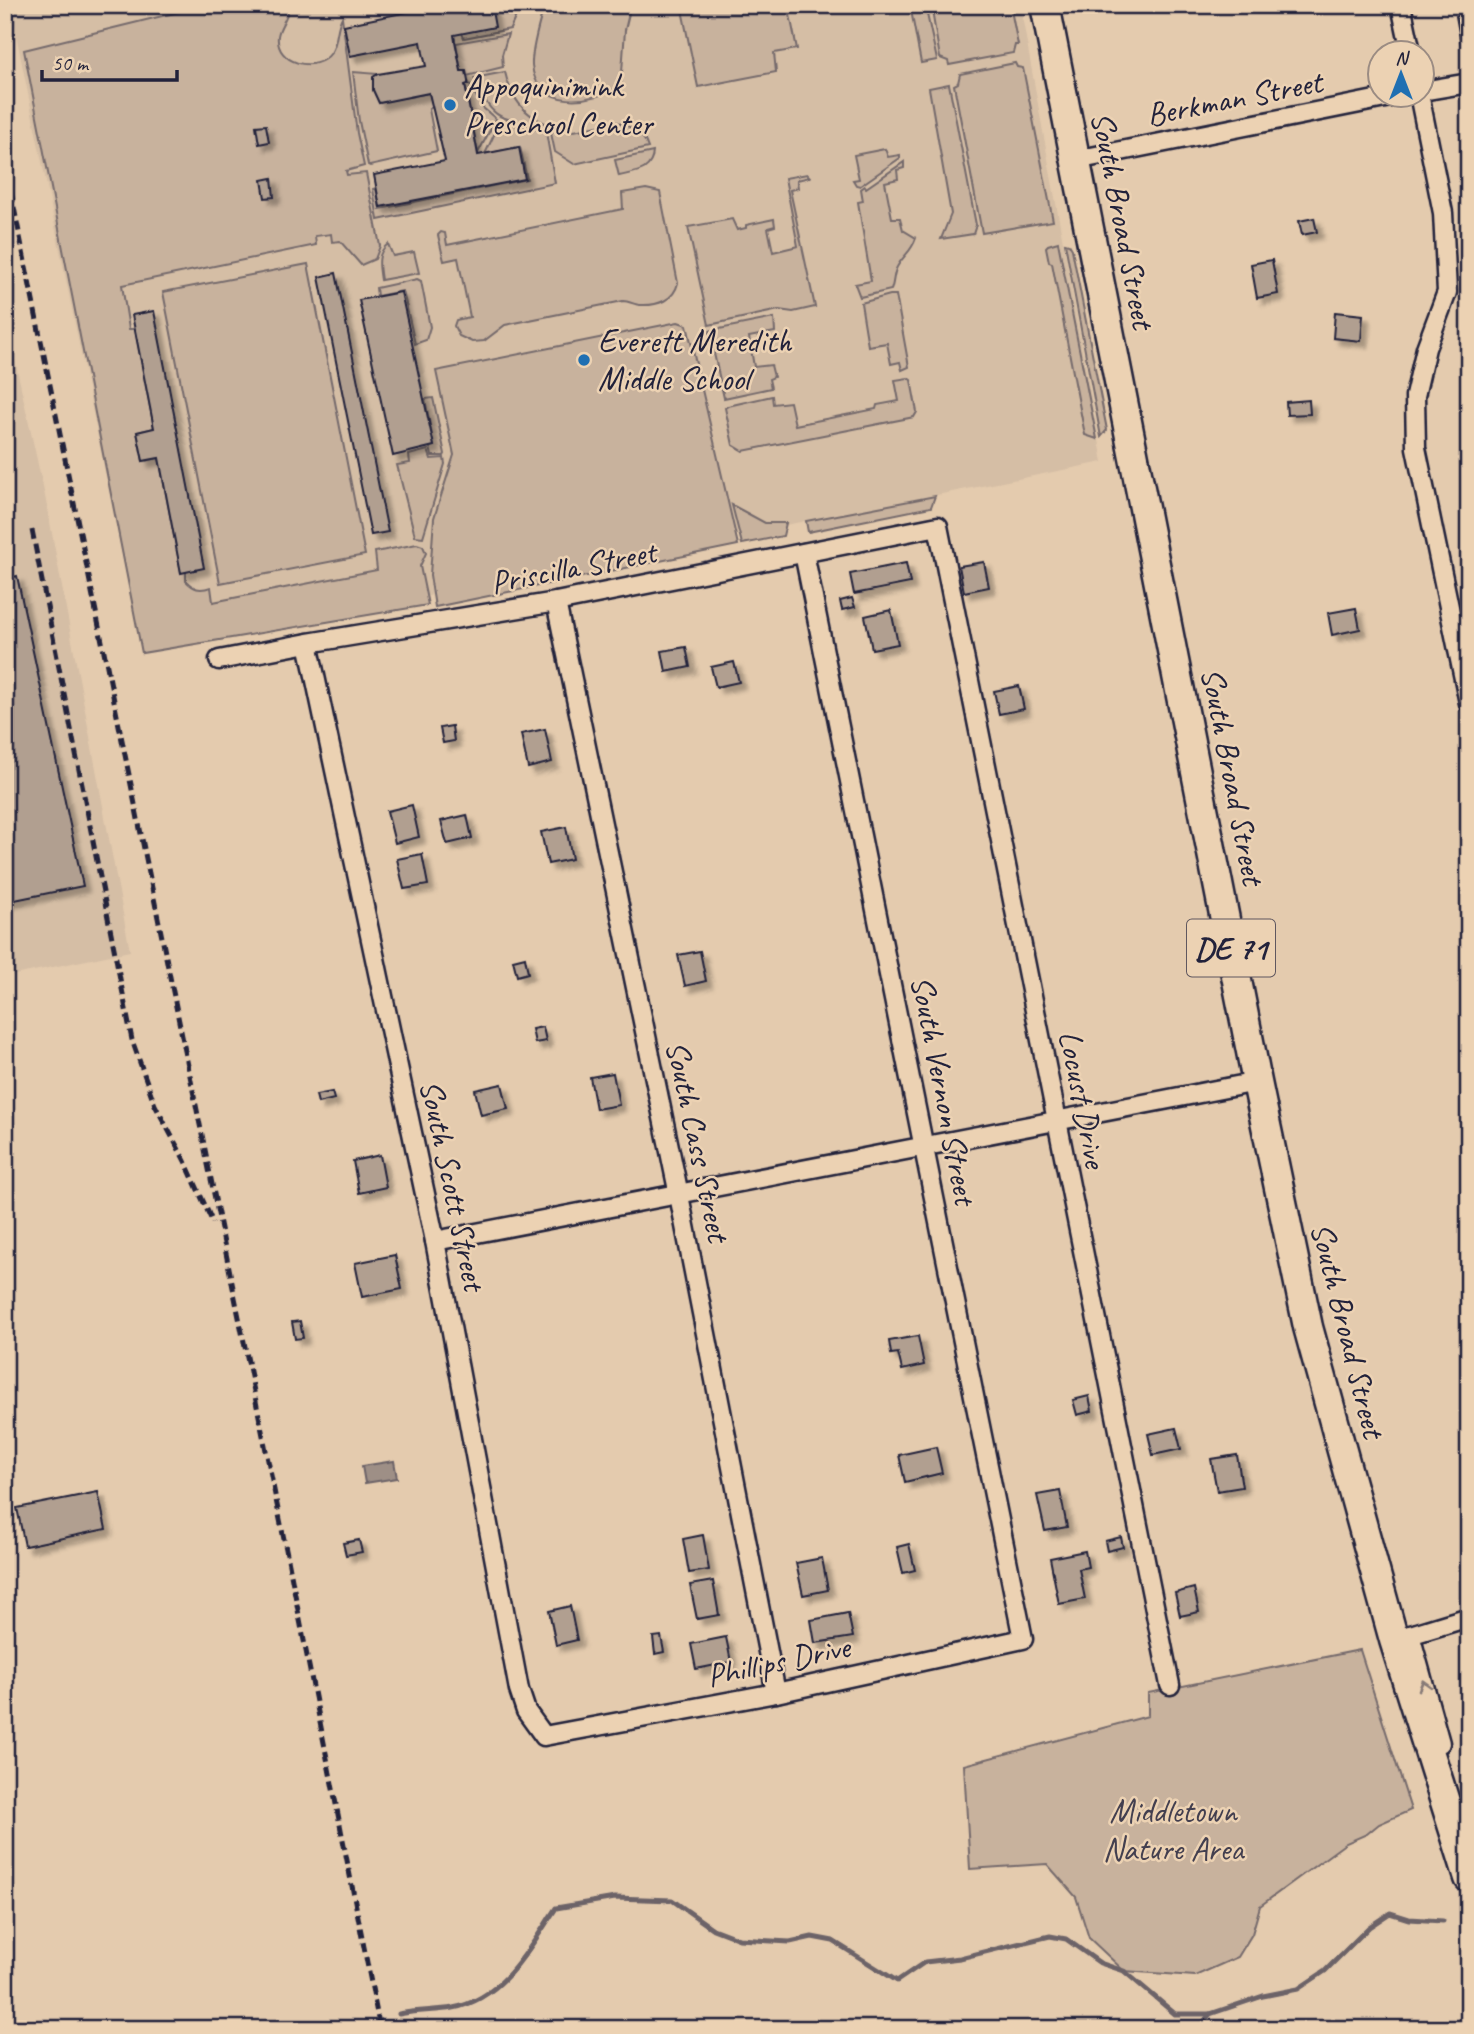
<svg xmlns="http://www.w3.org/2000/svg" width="1474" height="2034" font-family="Caveat,sans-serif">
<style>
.built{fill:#d5bea5}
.green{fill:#c8b29d;stroke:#756a6c;stroke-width:2}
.water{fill:#9e8f86;stroke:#6c6368;stroke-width:2}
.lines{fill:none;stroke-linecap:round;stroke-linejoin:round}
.stream{stroke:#6c6368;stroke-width:5}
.building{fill:#b19f90;stroke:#22223b;stroke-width:2;filter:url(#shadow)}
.street-casing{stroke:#22223b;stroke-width:23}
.primary-casing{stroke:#22223b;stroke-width:33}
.street{stroke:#ecd2b3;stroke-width:18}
.primary{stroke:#ecd2b3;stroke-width:28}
.rail{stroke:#22223b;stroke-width:5;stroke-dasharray:10 5;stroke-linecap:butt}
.oneway{stroke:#877a77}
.poi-dot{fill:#1f6fb2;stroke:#ecd2b3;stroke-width:2.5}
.labels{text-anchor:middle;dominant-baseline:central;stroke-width:5;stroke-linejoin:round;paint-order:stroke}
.shield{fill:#ecd2b3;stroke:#5f575f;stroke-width:2}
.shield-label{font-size:32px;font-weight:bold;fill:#22223b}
.poi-label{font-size:33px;fill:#22223b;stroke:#ecd2b3;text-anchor:start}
.street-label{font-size:33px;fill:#22223b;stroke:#ecd2b3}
.park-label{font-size:33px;fill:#433f4f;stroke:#ecd2b3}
</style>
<defs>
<filter id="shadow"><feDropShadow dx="6" dy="6" stdDeviation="2" flood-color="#0004"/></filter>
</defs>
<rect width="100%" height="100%" fill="#e4cbae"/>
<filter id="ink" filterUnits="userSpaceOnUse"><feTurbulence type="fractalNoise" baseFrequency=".0143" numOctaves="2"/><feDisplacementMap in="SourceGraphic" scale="14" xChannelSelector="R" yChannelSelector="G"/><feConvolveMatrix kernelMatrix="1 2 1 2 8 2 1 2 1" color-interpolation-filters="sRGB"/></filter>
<g filter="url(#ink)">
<g class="built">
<path d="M10,5H1020L1103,462L142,653Z"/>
<path d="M5,315L45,496L130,951L5,977Z"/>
</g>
<g class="green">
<path d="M207,5H299L288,10C287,19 279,27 278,36C275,64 316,74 331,53C338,43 336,27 342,17L357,133L364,166L346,171L347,175L366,173L380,246L375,259L361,265L340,241L332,242L331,234L315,236L316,245L122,285L129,329H135L154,428L137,432L143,461L159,458L181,572H186V581C194,589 199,591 211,587L213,602L377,570L375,552L417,544L423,546L426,553L420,566L428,605L142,653L24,50Z"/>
<path d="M491,5H521L510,29L464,38L462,33Z"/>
<path d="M544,5H631L625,30L621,86C593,103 536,111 532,65C531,49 540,22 544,5Z"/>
<path d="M681,5H788L797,49L774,53L776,72L698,87Z"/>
<path d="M910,5H925L937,60L921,63Z"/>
<path d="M931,5H1010L1018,45H1015L1013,53L949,65L948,61L940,58Z"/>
<path d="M508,34L502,55L503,67L467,76L461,71L456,43Z"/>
<path d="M1015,63L1017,67L1023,68L1053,221L982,233L954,85L958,83L960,74Z"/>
<path d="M353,72L378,74L373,78V90L379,102L429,93L433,107L429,109L437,151L370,166L368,165L359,121Z"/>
<path d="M505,72C510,95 523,114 545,123L541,125C496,118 493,120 474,78Z"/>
<path d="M468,81L482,107L496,119L478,153L465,85L468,84Z"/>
<path d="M949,84L976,225L973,234L941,239L951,214L929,88Z"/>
<path d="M500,122L543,129L546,132L555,183L378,220L373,189L376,188L380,209L527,179L520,147L485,154Z"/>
<path d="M617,122C632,127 643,132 648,148L574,164L555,152L551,133L556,127L574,131Z"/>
<path d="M885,149L888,157L900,155V158L860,186L856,185L853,180L859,179L854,155Z"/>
<path d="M653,152C652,172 635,172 619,176L615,160Z"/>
<path d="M904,162V168L897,170L898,179L885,182L892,218H900L903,230L916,238C911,253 904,254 897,267C893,274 894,283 891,290L860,297L855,284L871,281L858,202L863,201L861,189L865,186L866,188Z"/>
<path d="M807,174L810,177L797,180L798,188L790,190L815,307L793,312L779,310L709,325L688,227L732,219L737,230L746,228V225L774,219L775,226L768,228L773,252L798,246L785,178Z"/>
<path d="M646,189L660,192L678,283C674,300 658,306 640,305C635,305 629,301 623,301L505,325L484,341L472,342L459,336L454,326L456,320L470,317L458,258L444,261L438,235L441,232L445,233L447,245L623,209L622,193Z"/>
<path d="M1058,242L1097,439L1085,435L1052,263L1049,262L1046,247L1048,245Z"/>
<path d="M1065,243L1069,244L1072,249L1107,430L1101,437Z"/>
<path d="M388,244L393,256L414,252L419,273L381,280C379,267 376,253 388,244Z"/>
<path d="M308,264L365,555L220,583L163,292Z"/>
<path d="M417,279L421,281L430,327L426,340L415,344L403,291L377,296L376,288Z"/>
<path d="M890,295H896L909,367L902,370L900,362L891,364L887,343L868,346L861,303Z"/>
<path d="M774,318L775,332L749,337L754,367L771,365L774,377L769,379L771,388L724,398L709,331Z"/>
<path d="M678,322L687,325L738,545L435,607L430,575L434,518L454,455L436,371Z"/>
<path d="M908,378L911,380L917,412L914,417L743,451L733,445L725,408L728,406L772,396L773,404L790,402L795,425L876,409L877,405L899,401L895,380Z"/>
<path d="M433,398L445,454L444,456H432L430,447L434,446L425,399Z"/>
<path d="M428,450L431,459L444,458L445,464L423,537L415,536L397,465L410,463L409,455Z"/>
<path d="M935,496L931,507L808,532L806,521Z"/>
<path d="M732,505L765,523H786L783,536L742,544Z"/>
<path d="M1360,1650L1411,1810L1379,1824L1367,1834L1346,1843L1260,1906L1252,1934L1238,1957L1195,1976L1124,1971L1089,1938L1076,1897L1047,1864L970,1869L964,1765L1148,1716V1693Z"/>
</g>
<path class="water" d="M394,1461L397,1478L365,1483L362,1466Z"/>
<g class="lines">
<g class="stream">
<path d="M399,2014C417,2010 435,2011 453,2008C504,1998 529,1948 556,1908L615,1898L672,1900L713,1929L739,1939L790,1942L812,1937L833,1941L897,1981L925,1962L960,1958L1050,1936L1066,1939L1100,1963L1124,1971L1175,2014H1210L1263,1996L1298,1989L1325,1971L1369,1927L1390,1913L1409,1919L1443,1921"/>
<path d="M316,2029L328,2023L364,2025"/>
<path d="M1198,2029L1210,2014"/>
</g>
</g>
<g class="building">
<path d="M441,5H491L495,27L454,35L455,41L461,71H466L468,81V84L465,85L478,155L519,147L525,179L380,207L374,175L445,161L429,93L379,103L373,90V77L378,74L426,66L423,53L421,42L350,56L344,25Z"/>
<path d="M1469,14V43L1461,44L1456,16Z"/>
<path d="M266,125L269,142L259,144L256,126Z"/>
<path d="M272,178L274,197L265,198L262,180Z"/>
<path d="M1314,218L1317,232L1302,235L1299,221Z"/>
<path d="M1272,260L1278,294L1257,298L1251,264Z"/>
<path d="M336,273L388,532L371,535L319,277Z"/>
<path d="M401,292L434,446L393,456L359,300Z"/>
<path d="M154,311L204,568L181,573L159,458L143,461L137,432L154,428L132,315Z"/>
<path d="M1335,312L1363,315L1361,341L1333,338Z"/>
<path d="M1309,400L1310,414L1287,415L1286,402Z"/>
<path d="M984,562L989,587L964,592L959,566Z"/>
<path d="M906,563L910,583L854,594L850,574Z"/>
<path d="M17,576L83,886L5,902V579Z"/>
<path d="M852,598L855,607L842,610L840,601Z"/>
<path d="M1356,608L1360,629L1332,635L1328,613Z"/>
<path d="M891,610L898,644L872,649L865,616Z"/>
<path d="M686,647L690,667L666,672L662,651Z"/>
<path d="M734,662L739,682L716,687L711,667Z"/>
<path d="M1019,686L1024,709L999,714L994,691Z"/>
<path d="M452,726L454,741L443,743L440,728Z"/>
<path d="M545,729L552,762L528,768L521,734Z"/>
<path d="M412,805L419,837L395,843L387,811Z"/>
<path d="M467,815L472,838L447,844L441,821Z"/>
<path d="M566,827L572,859L548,864L541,832Z"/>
<path d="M422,854L428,885L404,889L397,859Z"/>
<path d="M700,951L706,981L685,986L678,955Z"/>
<path d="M525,957L528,973L517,976L513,960Z"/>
<path d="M543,1027L546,1041L535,1043L532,1029Z"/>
<path d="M613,1073L619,1105L596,1109L590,1077Z"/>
<path d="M502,1084L508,1109L481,1115L475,1090Z"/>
<path d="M332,1092L334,1099L318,1103L316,1095Z"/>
<path d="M380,1155L386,1187L359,1193L353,1161Z"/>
<path d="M395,1255L402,1289L362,1297L355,1263Z"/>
<path d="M300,1321L303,1338L295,1339L292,1322Z"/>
<path d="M918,1336L924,1365L902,1370L898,1353L891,1354L889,1341Z"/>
<path d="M1089,1396L1092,1411L1077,1415L1073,1400Z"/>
<path d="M1176,1428L1181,1449L1153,1455L1148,1434Z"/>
<path d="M936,1447L942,1473L905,1482L899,1455Z"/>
<path d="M1237,1455L1242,1487L1217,1491L1211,1459Z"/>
<path d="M1060,1491L1067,1527L1045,1531L1037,1495Z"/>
<path d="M98,1492L106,1529L25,1546L17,1508Z"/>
<path d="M703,1535L709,1570L689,1573L683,1539Z"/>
<path d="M1121,1537L1123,1547L1107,1551L1105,1541Z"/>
<path d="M359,1540L362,1552L346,1555L343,1543Z"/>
<path d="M909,1544L915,1570L903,1573L897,1547Z"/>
<path d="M1085,1551L1088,1567L1079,1569L1085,1599L1059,1604L1050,1558Z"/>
<path d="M822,1558L828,1590L803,1595L796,1563Z"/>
<path d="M713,1581L719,1615L697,1619L690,1585Z"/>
<path d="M1194,1588L1199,1612L1180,1616L1175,1593Z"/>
<path d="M570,1606L577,1640L556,1645L549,1611Z"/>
<path d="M848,1613L853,1637L815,1643L811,1620Z"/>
<path d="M661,1636L664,1652L655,1654L653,1637Z"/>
<path d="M726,1637L731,1662L696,1669L691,1644Z"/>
</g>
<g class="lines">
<g class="street-casing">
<g id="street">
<path d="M1401,5L1411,52"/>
<path d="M1422,91L1469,83"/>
<path d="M1419,94L1443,213L1447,292L1426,348L1415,396L1416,448L1469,703"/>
<path d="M1076,160L1405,94"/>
<path d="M556,602L679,1195L776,1693"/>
<path d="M308,643L435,1241L519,1690L526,1711L544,1736L776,1693L1023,1639L804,553"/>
<path d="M219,660L308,643L556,602L938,526L1170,1685"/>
<path d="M435,1241L1257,1082"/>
<path d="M1410,1635L1440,1743"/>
<path d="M1400,1638L1469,1617"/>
</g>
</g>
<g class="primary-casing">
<path id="primary" d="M1045,5L1257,1082L1308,1327L1394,1640L1469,1878"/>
</g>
<use href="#street" class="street"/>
<use href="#primary" class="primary"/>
<g class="rail">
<path d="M5,163L289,1564L380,2029"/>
<path d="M32,530L132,1040L155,1105L185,1161L213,1223"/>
</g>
</g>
<defs><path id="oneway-chevron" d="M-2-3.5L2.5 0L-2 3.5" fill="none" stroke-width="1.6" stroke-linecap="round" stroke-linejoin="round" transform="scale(1.75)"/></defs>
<use class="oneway" href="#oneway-chevron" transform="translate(1424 1685) rotate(-106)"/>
</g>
<g class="poi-dot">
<circle cx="450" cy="105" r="7"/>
<circle cx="584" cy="360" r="7"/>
</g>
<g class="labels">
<rect class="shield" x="1187" y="919.5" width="88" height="57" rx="5"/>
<g class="shield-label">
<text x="1231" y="948">DE 71</text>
</g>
<g class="poi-label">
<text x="464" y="86">Appoquinimink<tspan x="464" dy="38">Preschool Center</tspan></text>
<text x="598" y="341">Everett Meredith<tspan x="598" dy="38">Middle School</tspan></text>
</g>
<g class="street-label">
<text transform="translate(1234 98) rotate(-11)">Berkman Street</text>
<text transform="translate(1123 220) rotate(79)">South Broad Street</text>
<text transform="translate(573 567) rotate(-11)">Priscilla Street</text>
<text transform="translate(1233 776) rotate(79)">South Broad Street</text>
<text transform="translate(944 1090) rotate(79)">South Vernon Street</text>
<text transform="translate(1083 1099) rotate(79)">Locust Drive</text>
<text transform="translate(698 1141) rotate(78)">South Cass Street</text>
<text transform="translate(453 1185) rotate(78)">South Scott Street</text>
<text transform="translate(1348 1330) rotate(76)">South Broad Street</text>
<text transform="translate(778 1661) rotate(-12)">Phillips Drive</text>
</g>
<g class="park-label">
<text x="1173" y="1811">Middletown<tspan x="1173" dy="38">Nature Area</tspan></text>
</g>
</g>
<rect width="1474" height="2034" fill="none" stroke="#ecd2b3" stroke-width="28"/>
<rect x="14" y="14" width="1446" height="2006" fill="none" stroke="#22223b" stroke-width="2.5" filter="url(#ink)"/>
<g transform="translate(1401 74)"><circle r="33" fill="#ecd2b3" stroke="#9b8c83" stroke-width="2"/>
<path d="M0-5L12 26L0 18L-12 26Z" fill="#1f6fb2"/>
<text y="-10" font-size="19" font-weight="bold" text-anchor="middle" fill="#22223b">N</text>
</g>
<path d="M42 70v10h135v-10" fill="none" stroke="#22223b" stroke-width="3.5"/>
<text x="52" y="70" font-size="21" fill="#22223b" stroke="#ecd2b3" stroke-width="5" paint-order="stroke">50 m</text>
</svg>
